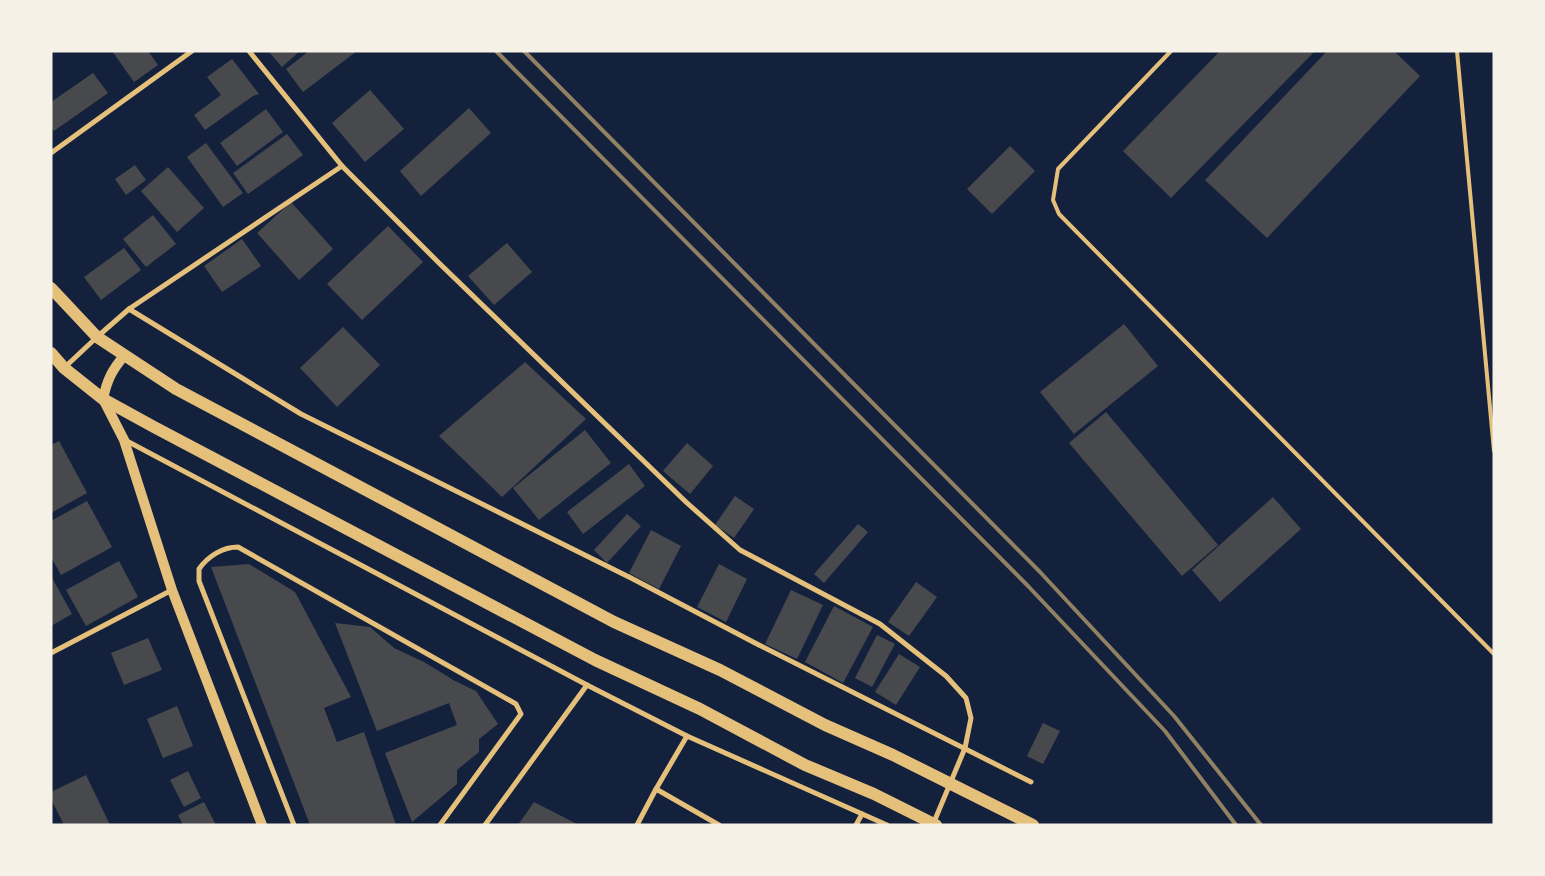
<svg xmlns="http://www.w3.org/2000/svg" width="1545" height="876" font-family="'IBM Plex Serif',serif">
<style>
.building{fill:#48494c}
.lines{fill:none;stroke-linecap:round;stroke-linejoin:round}
.service{stroke:#e5c07b;stroke-width:4}
.minor{stroke:#e5c07b;stroke-width:5}
.secondary{stroke:#e5c07b;stroke-width:10}
.primary{stroke:#e5c07b;stroke-width:12}
.rail{stroke:#918062;stroke-width:4}
</style>
<rect width="100%" height="100%" fill="#14213d"/>
<g class="building">
<path d="M112,51H148L158,65L134,82Z"/>
<path d="M268,51H300L282,67Z"/>
<path d="M309,51H357L303,92L286,69Z"/>
<path d="M1220,51H1315L1171,198L1123,151Z"/>
<path d="M1327,51H1394L1420,76L1267,238L1205,180Z"/>
<path d="M232,59L259,94L253,96L205,130L194,115L221,95L207,77Z"/>
<path d="M93,73L108,93L54,131L51,127V102Z"/>
<path d="M370,90L404,129L365,162L332,123Z"/>
<path d="M469,108L491,133L421,196L400,171Z"/>
<path d="M266,109L283,132L237,166L220,143Z"/>
<path d="M287,134L303,155L248,194L233,173Z"/>
<path d="M206,143L243,193L223,207L187,157Z"/>
<path d="M1010,146L1035,171L992,214L967,189Z"/>
<path d="M135,165L146,180L126,195L115,179Z"/>
<path d="M168,167L204,208L177,232L141,191Z"/>
<path d="M291,202L333,249L299,280L257,233Z"/>
<path d="M153,215L176,244L146,267L123,239Z"/>
<path d="M388,226L423,262L362,320L327,284Z"/>
<path d="M242,239L261,266L222,292L204,266Z"/>
<path d="M507,243L532,272L494,305L468,276Z"/>
<path d="M124,248L141,270L101,300L84,277Z"/>
<path d="M1124,324L1158,366L1074,434L1040,392Z"/>
<path d="M343,327L380,365L337,407L300,368Z"/>
<path d="M525,362L586,419L502,497L439,436Z"/>
<path d="M1106,412L1218,545L1182,576L1069,443Z"/>
<path d="M585,430L611,463L539,520L513,488Z"/>
<path d="M59,441L87,493L51,513V445Z"/>
<path d="M687,443L713,466L690,494L663,471Z"/>
<path d="M629,464L645,486L583,534L567,512Z"/>
<path d="M735,496L754,509L734,538L715,525Z"/>
<path d="M1273,497L1301,529L1220,602L1192,570Z"/>
<path d="M87,501L112,547L61,575L51,557V521Z"/>
<path d="M627,514L641,526L607,563L594,550Z"/>
<path d="M858,524L868,532L824,583L814,574Z"/>
<path d="M651,530L681,546L659,589L629,573Z"/>
<path d="M119,561L138,597L86,626L66,590Z"/>
<path d="M249,564L295,592L351,697L324,708L337,742L364,732L396,825H310L211,567Z"/>
<path d="M719,564L747,579L726,622L697,607Z"/>
<path d="M51,576L72,614L51,626Z"/>
<path d="M916,582L937,597L909,636L888,622Z"/>
<path d="M791,590L823,605L797,659L765,644Z"/>
<path d="M834,606L873,627L843,683L805,662Z"/>
<path d="M335,623L370,627L394,648L424,662L455,681L476,691L498,724L479,739V752L457,770V784L412,822L385,753L457,725L449,703L377,731Z"/>
<path d="M877,635L895,644L872,687L855,678Z"/>
<path d="M148,638L162,670L124,685L111,653Z"/>
<path d="M899,654L920,667L896,705L875,692Z"/>
<path d="M177,706L193,746L163,758L147,719Z"/>
<path d="M1043,723L1060,731L1043,764L1027,756Z"/>
<path d="M188,771L201,798L184,807L170,780Z"/>
<path d="M86,775L110,825H64L51,799V792Z"/>
<path d="M204,802L216,825H183L178,815Z"/>
<path d="M534,802L579,825H518Z"/>
</g>
<g class="lines">
<g class="service">
<path d="M1171,51L1058,169L1053,200L1059,214L1494,654"/>
<path d="M1457,51L1494,451"/>
</g>
<g class="minor">
<path d="M249,51L342,166L439,263L686,502L740,550L880,624L946,676L966,698L971,718L965,748L934,822"/>
<path d="M51,153L192,51"/>
<path d="M129,309L301,414L631,578L757,644L1031,782"/>
<path d="M64,368L97,337L129,309L342,166"/>
<path d="M125,440L587,685L687,736L887,825"/>
<path d="M51,653L172,590"/>
<path d="M656,789L719,825"/>
<path d="M294,825L199,581V569C208,556 223,547 238,547L516,704L521,714L440,825"/>
<path d="M485,825L587,685"/>
<path d="M637,825L656,789L687,736"/>
<path d="M856,825L862,814"/>
</g>
<path class="secondary" d="M124,356C112,370 107,380 103,399L124,440L172,590L262,825"/>
<g class="primary">
<path d="M51,288L97,337L176,389L614,622L720,670L825,725L893,755L1033,825"/>
<path d="M51,353L64,368L103,399L154,427L595,660L700,709L805,765L874,794L936,825"/>
</g>
<g class="rail">
<path d="M496,51L1028,586L1165,731L1236,825"/>
<path d="M524,51L1040,572L1174,716L1261,825"/>
</g>
</g>
<rect width="1545" height="876" fill="none" stroke="#f6f1e7" stroke-width="105"/>
</svg>
